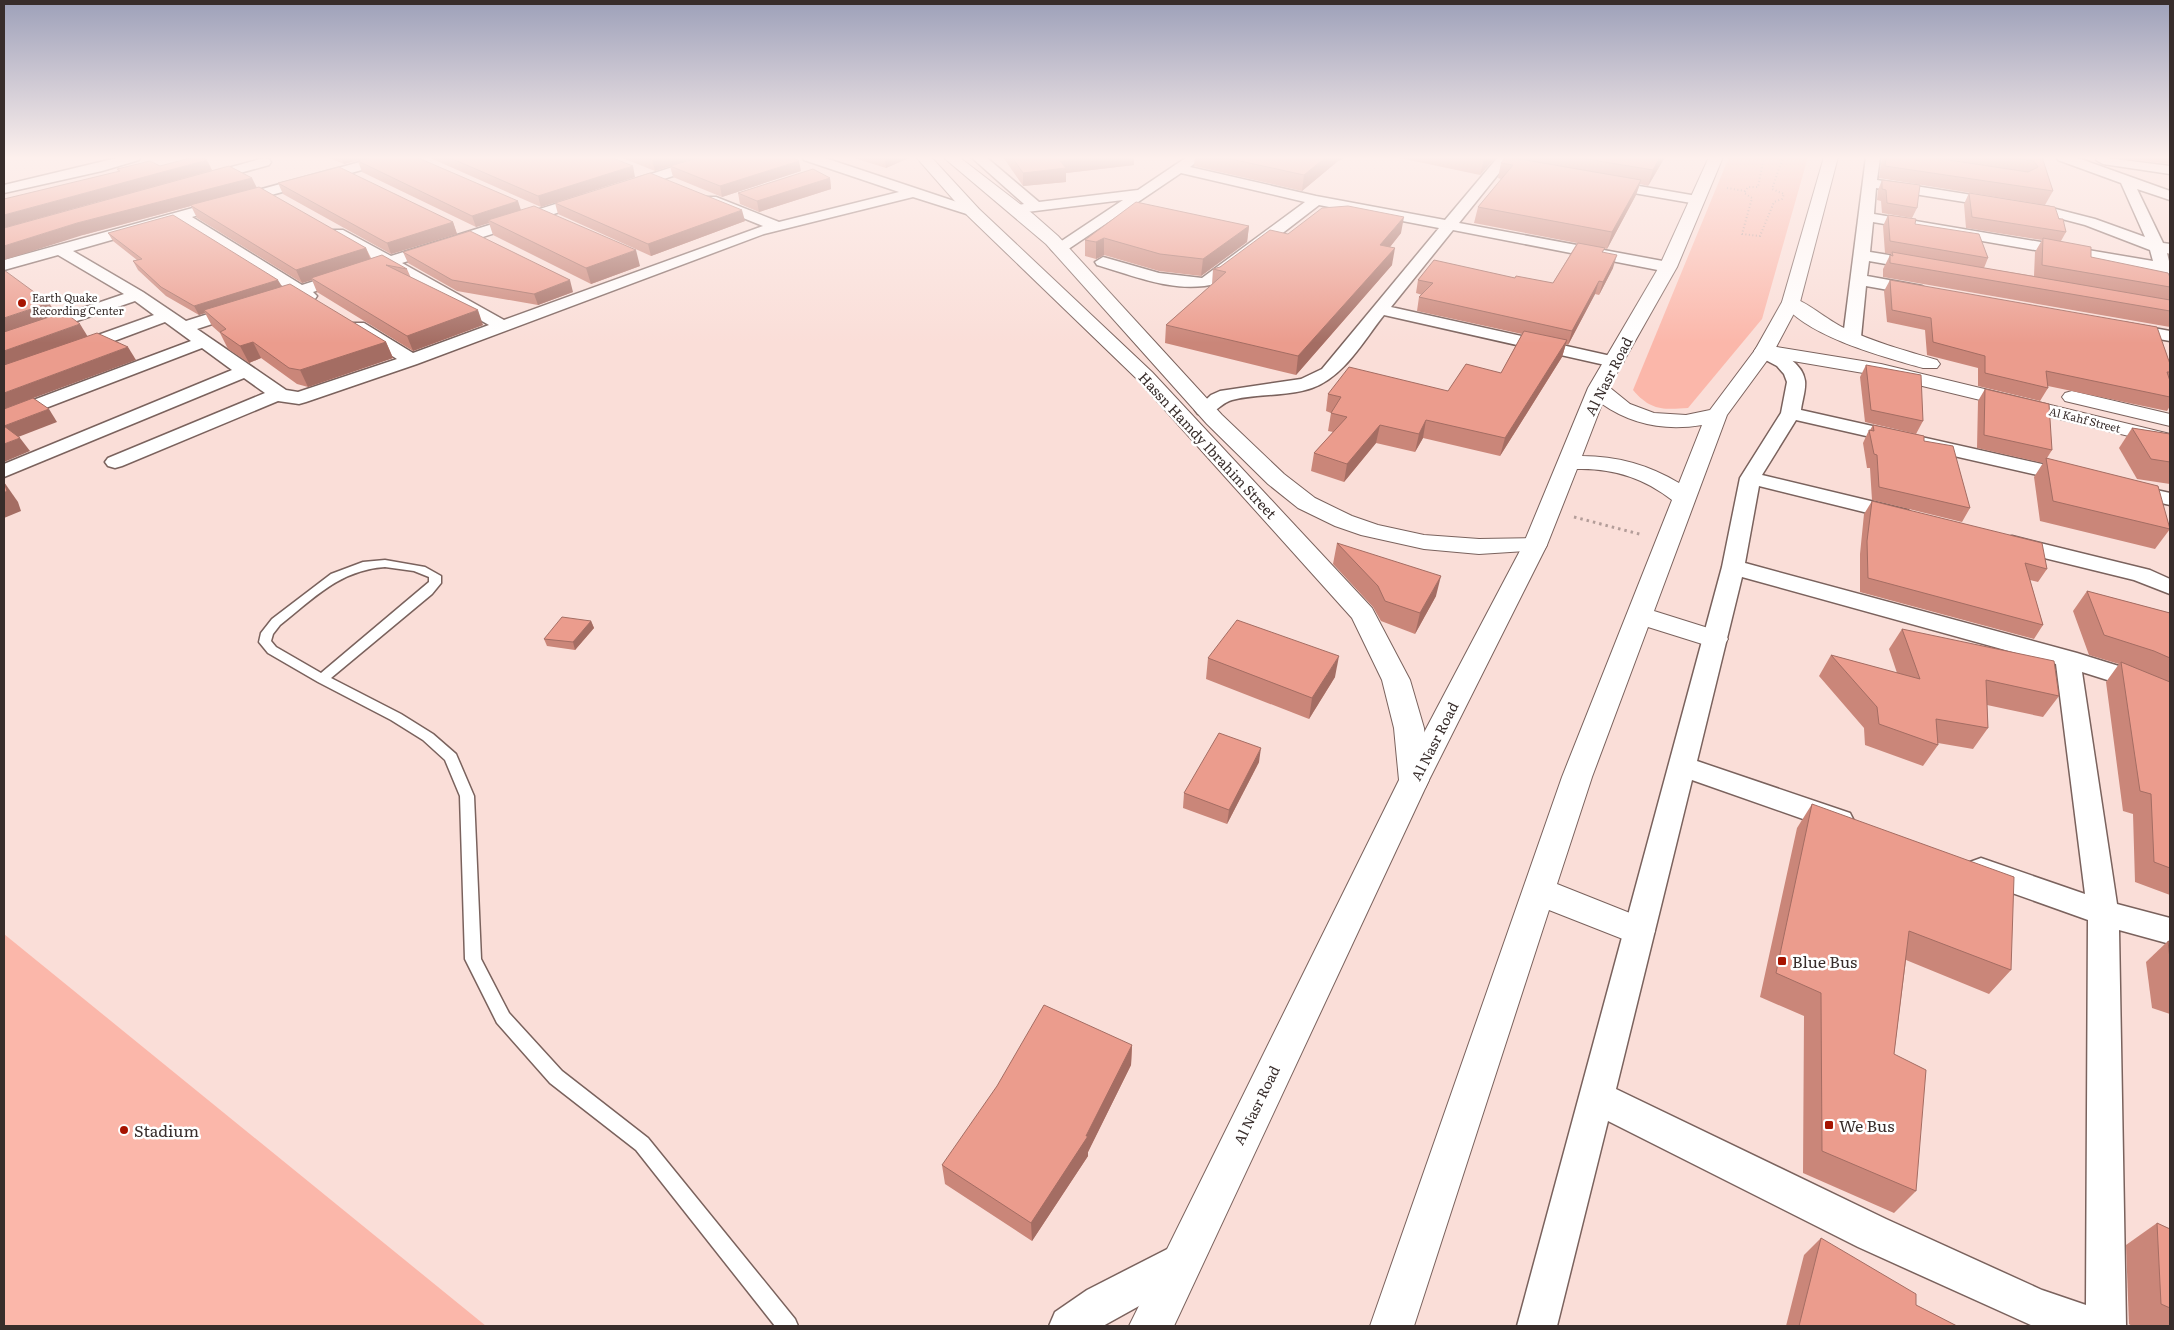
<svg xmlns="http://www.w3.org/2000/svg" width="2174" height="1330" font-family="Literata,serif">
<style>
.green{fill:#fbb7aa}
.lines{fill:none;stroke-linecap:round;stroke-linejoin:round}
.service-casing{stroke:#7a625d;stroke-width:3}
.minor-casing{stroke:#7a625d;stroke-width:3}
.secondary-casing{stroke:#7a625d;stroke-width:2}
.primary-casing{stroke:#7a625d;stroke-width:2}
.path-far1{stroke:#b39d99;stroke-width:2;stroke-dasharray:1 2.5;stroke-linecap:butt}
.path{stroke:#b39d99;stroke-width:3;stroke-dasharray:2.5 4;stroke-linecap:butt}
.service{fill:#fff;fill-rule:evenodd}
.minor{fill:#fff;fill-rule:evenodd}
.secondary{fill:#fff;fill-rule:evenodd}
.primary{fill:#fff;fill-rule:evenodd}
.wall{fill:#ca8679}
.shaded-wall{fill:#a46d63}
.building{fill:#eb9c8d;stroke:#a46d63}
.poi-dot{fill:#a61401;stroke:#fff;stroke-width:2}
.labels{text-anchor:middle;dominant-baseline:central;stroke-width:5;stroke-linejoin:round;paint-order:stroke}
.far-poi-label{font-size:11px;fill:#382d2b;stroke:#fff;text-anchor:start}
.far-street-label{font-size:11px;fill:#382d2b;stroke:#fff}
.street-label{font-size:14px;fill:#382d2b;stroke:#fff}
.near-poi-label{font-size:16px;fill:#382d2b;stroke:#fff;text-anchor:start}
</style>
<rect width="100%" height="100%" fill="#faded8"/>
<g class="green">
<path d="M1729,157H1808L1762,319L1688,408C1662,410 1650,410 1633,390Z"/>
<path d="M4,934L486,1326H4Z"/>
</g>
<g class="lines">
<g class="service-casing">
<path id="service" d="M385,560L425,567L441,576V583L432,594L331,678L401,714L433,734L456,754L474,796L481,959L509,1013L562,1071L648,1138L795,1319L798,1326H775L636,1150L550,1083L497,1023L465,959L460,796L445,760L423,740L391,720L318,682L268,653L259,642L261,633L272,619L331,574L363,562ZM385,567L414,571L429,577V582L321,673L276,647L271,641L273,634L280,625C314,598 340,570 385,567Z"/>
</g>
<g class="minor-casing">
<g id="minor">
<path d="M121,157H141L139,160L102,171L4,193V185Z"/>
<path d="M378,157H400L398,160L192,217L302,285L376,261L333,236L331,233L333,230H343L391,256L584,195H594L596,198L594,201L402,263L504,320L763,226L706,203L704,200L706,197H716L779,222L899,192L804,160L802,157H822L978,209L980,212L973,216L913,197L764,234L417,364L306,402L299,404L278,401L122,466L115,468L108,466L105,462L108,458L265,393L244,378L4,477V464L232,370L202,348L4,424V411L191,341L165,322L82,353H70L67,349L70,345L154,315L135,301L4,346V335L124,294L58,255L4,270V260ZM178,221L287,289L186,321L143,292L73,251ZM388,268L489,325L413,353L364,323H352L349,327L352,331L397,359L298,392L286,390L197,329L298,296L309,301L315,299L317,296L313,292Z"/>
<path d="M704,157H724L722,160L630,190H620L618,187L620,184Z"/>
<path d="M971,157H986L1039,202L1138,190L1187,157H1196L1199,160L1190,167L1316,196L1445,220L1498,157H1512L1459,223L1668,262L1676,267L1668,272L1453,230L1391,307L1620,358L1623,362L1620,366L1614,367L1384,315C1364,340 1344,377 1312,388C1287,397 1258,393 1232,400C1218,404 1214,418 1198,414L1195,410L1211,395L1220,391L1301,379L1322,369L1439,228L1319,205L1218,283C1178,295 1135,276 1097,265L1095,262L1103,257L1159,273L1202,278L1305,202L1181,173L1064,252H1054L1051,249L1054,246L1123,200L1019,213L1014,212L1012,209L1014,206L1024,204Z"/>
<path d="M1866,157H1880L1877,180L2048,207L2095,219L2145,237L2121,183L2058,160L2056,157H2075L2170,191V200L2137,189L2163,243L2170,244V254L2167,253L2170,265V295L2164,293L2156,271L1873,222L1870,252L1920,260L1928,265L1920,270L1869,261L1867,276L1922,286L1930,291L1922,296L1866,286L1861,337L1858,341H1846L1843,337ZM1876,188L2047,215L2085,225L2150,250L2153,261L1874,214Z"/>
<path d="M2099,157L2170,166V174L2103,164L2096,160Z"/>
<path d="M264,158L269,159L271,162L269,165L204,183L197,179L199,176Z"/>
<path d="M1604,180L1697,196L1704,200L1697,204L1599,187L1597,184L1599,181Z"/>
<path d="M2126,323L2170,331V341L2120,332L2117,328L2120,324Z"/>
<path d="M1764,347C1780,351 1803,363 1805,381C1806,390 1802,401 1801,410L2073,471L2080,473L2083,477L2080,481L2073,483L1796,420L1762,475L1908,510L1911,515L1908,520L1900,521L1759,486L1745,563L2077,653L2138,672L2170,687V707L2120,684L2082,672L2117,904L2170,918V944L2119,930L2126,1326H2033L1858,1247L1608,1121L1557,1326H1517L1722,567L1740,478L1781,413L1787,382L1784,374L1777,366L1758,356L1755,352L1758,348ZM1742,577L2056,664L2085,894L1981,858L1970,862L1966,870L1970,878L2088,920L2086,1305L2042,1290L1886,1219L1616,1089L1692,780L1840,832L1850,829L1854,821L1850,813L1697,761Z"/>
<path d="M2129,484L2170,493V505L2122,494L2119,490L2122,486Z"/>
<path d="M2012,536L2150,570L2170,579V594L2134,580L2004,548L2001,543L2004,538Z"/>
<path d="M1181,1242L1195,1247L1200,1261L1195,1275L1103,1326H1049L1055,1312L1087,1290Z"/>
</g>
</g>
<g class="secondary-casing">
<g id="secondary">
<path d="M916,157H931L979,209L1152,372L1372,608L1410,680L1424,728L1429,780L1425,788L1414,791L1403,788L1399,780L1394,728L1382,680L1352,618L1138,380L967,215Z"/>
<path d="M943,157H959L1033,214L1058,236L1222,415L1284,474L1315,498L1352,516L1378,525L1424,535L1479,539L1535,538L1544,540L1547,545L1544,550L1479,554L1424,549L1361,535L1335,526L1298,508L1268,484L1207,424L1046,244Z"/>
<path d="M1791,297C1804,300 1829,321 1844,328C1874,342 1906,351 1937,360L1940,364L1937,368H1923C1884,357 1805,336 1782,302L1785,298Z"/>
<path d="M1764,345L1881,364L2170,434V446L1881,376L1757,355L1754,351L1757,347Z"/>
<path d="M2072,391L2170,414V426L2065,401L2062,397L2065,393Z"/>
</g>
</g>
<g class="primary-casing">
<path id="primary" d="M1709,157H1723L1677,267L1609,387L1630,404L1654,413L1686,415L1710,410L1755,350L1782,302L1824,157H1838L1800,302L1774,351L1727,415L1654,611L1724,633L1728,639L1724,645L1715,648L1648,627L1592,777L1557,884L1650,921L1655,931L1650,941L1638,945L1549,910L1414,1326H1370L1562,777L1672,500C1644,478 1613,468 1577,469L1547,545L1429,780L1174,1326H1129L1399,780L1523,545L1588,388L1659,267ZM1602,404C1632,425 1666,431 1702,425L1679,483C1649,465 1617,456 1582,456Z"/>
</g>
<g class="path-far1">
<path d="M1764,157L1758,187H1748L1744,193L1752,198L1742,234L1760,236L1774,202L1782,199L1784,194L1772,189L1783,157"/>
<path d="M1727,188L1745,191"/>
</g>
<path class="path" d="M1574,517L1643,535"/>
<use href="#service" class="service"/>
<use href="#minor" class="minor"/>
<use href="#secondary" class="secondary"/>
<use href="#primary" class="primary"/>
</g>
<g class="wall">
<path d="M327,157H371L344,164Z"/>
<path d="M428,157H610L635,177L541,207Z"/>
<path d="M620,157H698L655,171Z"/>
<path d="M851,157H911L886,168Z"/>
<path d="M1003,157H1134V165L1066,173V182L1023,186Z"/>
<path d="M1195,157H1346L1338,161L1302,191L1194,166Z"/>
<path d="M1395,157H1496L1480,175Z"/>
<path d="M1512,157H1665L1648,186L1640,184L1636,195L1607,249L1604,248L1603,253L1613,268L1599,295L1595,294L1568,345L1566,344L1562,357L1500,456L1423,438L1415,452L1376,443L1344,482L1311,471L1314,453L1333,432L1328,431L1331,413L1326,411L1328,394L1448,391L1501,373L1522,334L1417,311L1419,297L1422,295L1416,293L1418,280L1515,278L1553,283L1577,243L1474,223L1478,207L1501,179L1498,178L1501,163Z"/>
<path d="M1883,157H2042L2053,191L2045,205L1879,178L1881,163Z"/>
<path d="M2113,157H2170V164Z"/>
<path d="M358,161L521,210L640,266L591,284L493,235L489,223L476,227L362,172Z"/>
<path d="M670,166L801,171L722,197L673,177Z"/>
<path d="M117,169L212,170L256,188L366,248L371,258L407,269L411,278L483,325L413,351L317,292L312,280L302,283L197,218L191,206L83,235L118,171Z"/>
<path d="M830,178L831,189L759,212L740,204L738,193Z"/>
<path d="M1882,180L1917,208L1912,218L1882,213L1881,201L1877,200L1878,190Z"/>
<path d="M278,183L453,222L457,234L391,254L283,194Z"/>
<path d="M1969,193L2059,219L2066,232L2061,241L2091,257L2170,277V327L1883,277V269L1890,255H1891V254L1885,253L1883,226L1888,215L1915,224L1988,258L1984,268L2034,276L2035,252L2042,240L1966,228L1964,204Z"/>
<path d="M555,203L745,221L651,256L558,214Z"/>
<path d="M1249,226L1247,242L1201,276L1159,271L1104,255L1096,259L1085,256V240Z"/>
<path d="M108,233L282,286L386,342L393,358L308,387L297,384L261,358L249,363L228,349L220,333L212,326L205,313L199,315L166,296L138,270L133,261L137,260L113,241Z"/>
<path d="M1401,233L1390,247L1392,265L1296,375L1165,343L1166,325L1212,284L1213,269L1220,267L1288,234Z"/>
<path d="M403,252L573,292L538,305L457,291L408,263Z"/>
<path d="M1890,280L2170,364V377L2169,378L2170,406L2167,411L2048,386V388L2040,401L1978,386V368L1927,355L1925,330L1887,322L1884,291Z"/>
<path d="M1866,365L1923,421L1916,434L1865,422L1860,377Z"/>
<path d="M1985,389L2052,450L2047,458L2170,529L2155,549L2040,521L2034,477L2043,463L1977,448L1978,401Z"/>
<path d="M1873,425L1924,441L1970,508L1962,522L1872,500L1870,468H1867L1863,443L1869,430H1870Z"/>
<path d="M2132,428L2170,434V484L2137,479L2119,448Z"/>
<path d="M1872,501L2047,569L2038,582L2030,580L2043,625L2034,639L1860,592V554L1864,514Z"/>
<path d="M1337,543L1436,596L1415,634L1381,621L1373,607L1333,564Z"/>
<path d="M2087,591L2170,613V895L2135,882L2133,814L2123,811L2106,682L2119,664L2089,655L2073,611Z"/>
<path d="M591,621L594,628L575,650L547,646L544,639Z"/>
<path d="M1902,629L2059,696L2043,717L1987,705L1988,728L1973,749L1938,743V745L1923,766L1865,745L1864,728L1819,676L1831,655L1897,673L1889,649Z"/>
<path d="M1208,658L1335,677L1309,719L1206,679Z"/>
<path d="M1259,762L1227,824L1183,808L1184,793Z"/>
<path d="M1812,804L2011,970L1989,994L1906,960L1894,1054L1916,1191L1894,1213L1803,1173L1804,1016L1760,997L1797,828Z"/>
<path d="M2168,941L2170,942V1014L2152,1008L2146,962Z"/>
<path d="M1132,1045L1131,1065L1088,1152V1156L1032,1241L945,1184L942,1165Z"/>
<path d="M2157,1223L2170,1229V1326H2132L2129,1324L2126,1245Z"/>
<path d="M1821,1238L1916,1305L1957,1326H1786L1804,1255Z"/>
</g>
<g class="shaded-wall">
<path d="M341,157H371L344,164Z"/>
<path d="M663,157H698L655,171L652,160Z"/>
<path d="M887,157H911L886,168L885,158Z"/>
<path d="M1093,157H1134V165L1066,173V182L1023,186V173L1060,161Z"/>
<path d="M1326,157H1346L1338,161L1302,191L1304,175Z"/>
<path d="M1486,157H1496L1480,175L1484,160Z"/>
<path d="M1660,157H1665L1648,186L1653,170Z"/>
<path d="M207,160L212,170L4,228V215Z"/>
<path d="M799,161L801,171L722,197L720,186Z"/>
<path d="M633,166L635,177L541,207L538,196Z"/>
<path d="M252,178L257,188L83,235L4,260V246L77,223Z"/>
<path d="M830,178L831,189L759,212L757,201Z"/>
<path d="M1641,180L1636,195L1607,249L1612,232Z"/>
<path d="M518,201L522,213L488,220L489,223L476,227L472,216Z"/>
<path d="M742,210L745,221L651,256L648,244Z"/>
<path d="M1404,217L1401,233L1378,262L1380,245Z"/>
<path d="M453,222L457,234L391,254L387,243Z"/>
<path d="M1249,226L1247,242L1201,276L1203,259Z"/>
<path d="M1104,238V255L1096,259V242Z"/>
<path d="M366,248L371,261L311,278L312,280L302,283L296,270Z"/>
<path d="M1395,248L1392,265L1296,375L1298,356Z"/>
<path d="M636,250L640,266L591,284L586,268Z"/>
<path d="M1617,255L1613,268L1599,295L1603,282Z"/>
<path d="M278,280L283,288L204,310L205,313L199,315L194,306Z"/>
<path d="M570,280L573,292L538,305L534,294Z"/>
<path d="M1599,281L1595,294L1568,345L1572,331Z"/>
<path d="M49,303L57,315L4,333V318Z"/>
<path d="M478,310L483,325L413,351L407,336Z"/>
<path d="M80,324L88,337L4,367V351Z"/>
<path d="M1567,340L1562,357L1500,456L1505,438Z"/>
<path d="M253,342L261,358L249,363L240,346Z"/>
<path d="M386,342L393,358L308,387L300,370Z"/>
<path d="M128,347L136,360L4,409V393Z"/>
<path d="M49,409L57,422L13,439L4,426Z"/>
<path d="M1426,420L1423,438L1415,452L1419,434Z"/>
<path d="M1380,425L1376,443L1344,482L1347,464Z"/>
<path d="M20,438L30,451L4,462V444Z"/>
<path d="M4,482L18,502L21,511L4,518Z"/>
<path d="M1441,576L1436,596L1415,634L1420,613Z"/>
<path d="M591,621L594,628L575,650L573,642Z"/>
<path d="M1339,656L1335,677L1309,719L1312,698Z"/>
<path d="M1261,748L1259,762L1227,824L1229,810Z"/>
<path d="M1132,1045L1131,1065L1088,1152V1156L1032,1241L1031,1223L1086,1136Z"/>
</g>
<g class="building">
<path d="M194,157H200L207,160L4,215V199L120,171L117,169L150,161L160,166Z"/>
<path d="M372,157H416L518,201L472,216L358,161Z"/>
<path d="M448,157H610L633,166L538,196Z"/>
<path d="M644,157H663L652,160Z"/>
<path d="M701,157H792L799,161L720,186L670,166Z"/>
<path d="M1012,157H1093L1060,161L1066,168L1023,173Z"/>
<path d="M1222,157H1326L1304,175Z"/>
<path d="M1470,157H1486L1484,160Z"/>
<path d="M1506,157H1508L1641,180L1612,232L1478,207L1513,165L1501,163Z"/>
<path d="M1575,157H1660L1653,170Z"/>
<path d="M1886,157H1929L2028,172L2038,167L2034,161L2004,157H2042L2053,191L1885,166Z"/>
<path d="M229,166L252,178L77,223L4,246V228Z"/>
<path d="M339,167L453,222L387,243L278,183Z"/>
<path d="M813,169L830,178L757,201L738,193Z"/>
<path d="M650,173L742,210L648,244L555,203Z"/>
<path d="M1882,180L1920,185L1917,208L1887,203L1886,190L1882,189Z"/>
<path d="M259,187L366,248L296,270L190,205Z"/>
<path d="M1969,193L2055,207L2059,219H2063L2066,232L1972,217Z"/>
<path d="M1136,202L1249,226L1203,259L1160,254L1104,238L1096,242L1085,240Z"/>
<path d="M534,206L636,250L586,268L488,220Z"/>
<path d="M1348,206L1404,217L1380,245L1395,248L1298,356L1166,325L1226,272L1213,269L1220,267L1270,230L1288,234L1322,208Z"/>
<path d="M173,215L278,280L194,306L161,287L133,261L142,259L108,233Z"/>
<path d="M1888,215L1916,219L1915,224L1979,234L1988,258L1890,241Z"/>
<path d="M470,231L570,280L534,294L452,280L403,252Z"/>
<path d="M2043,238L2091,247V257L2168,273L2170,277V287L2042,265Z"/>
<path d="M1578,243L1605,248L1602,252L1617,255L1603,282L1599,281L1572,331L1419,297L1433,283L1418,280L1434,260L1515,278L1516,276L1553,283Z"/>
<path d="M1892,252L2170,300V311L1890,263V255L1893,256Z"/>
<path d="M382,255L407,269L386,265L478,310L407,336L311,278Z"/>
<path d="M4,270L49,303L4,318Z"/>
<path d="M1890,280L2157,327L2170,364V372H2167L2170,381V397L2046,371L2048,388L1985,373V356L1933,342L1931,318L1892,310Z"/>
<path d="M290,284L386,342L300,370L289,368L253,342L240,346L220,332L226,329L204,310Z"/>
<path d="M64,312L80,324L4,351V332Z"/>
<path d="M1524,331L1567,340L1505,438L1426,420L1419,434L1380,425L1347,464L1314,453L1347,417L1331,413L1341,397L1328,394L1349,367L1448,391L1466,364L1501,373Z"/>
<path d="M97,333L128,347L4,393V365Z"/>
<path d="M1866,365L1921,375L1923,421L1871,410Z"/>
<path d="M1985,389L2049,404L2052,450L1984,435Z"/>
<path d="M33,398L49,409L4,426V409Z"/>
<path d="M1873,425L1924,436V441L1953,446L1970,508L1879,487L1877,455L1874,454L1869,430L1874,431Z"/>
<path d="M4,426L20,438L4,444Z"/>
<path d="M2132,428L2170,434V462L2151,459Z"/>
<path d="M2046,458L2158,486L2170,529L2053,501Z"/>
<path d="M4,482L7,491L4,493Z"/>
<path d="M1872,501L2042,543L2047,569L2025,563L2043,625L1868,578L1867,541Z"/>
<path d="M1337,543L1441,576L1420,613L1385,601L1378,586Z"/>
<path d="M2087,591L2170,613V658L2154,651L2104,635Z"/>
<path d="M562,617L591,621L573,642L544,639Z"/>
<path d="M1237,620L1339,656L1312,698L1208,658Z"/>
<path d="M1902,629L2054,661L2059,696L1986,680L1988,728L1936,719L1938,745L1879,724L1877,707L1831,655L1920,679Z"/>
<path d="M2121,662L2170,682V868L2154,862L2151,794L2140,791Z"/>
<path d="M1219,733L1261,748L1229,810L1184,793Z"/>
<path d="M1812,804L2014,877L2011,970L1909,931L1894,1054L1926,1070L1916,1191L1822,1151L1821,993L1776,973Z"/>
<path d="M2168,941L2170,942V959Z"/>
<path d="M1044,1005L1132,1045L1086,1136H1088L1031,1223L942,1165L997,1086Z"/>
<path d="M2157,1223L2170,1229V1308L2161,1304Z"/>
<path d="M1821,1238L1916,1294V1305L1957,1326H1799Z"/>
</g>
<linearGradient id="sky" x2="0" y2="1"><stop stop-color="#9da0b9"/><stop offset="0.46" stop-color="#fdf0ed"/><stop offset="1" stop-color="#fdf0ed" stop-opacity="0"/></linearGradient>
<rect width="2174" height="343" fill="url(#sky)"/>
<g class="poi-dot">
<circle cx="22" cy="303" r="5"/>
<rect x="1777" y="956" width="10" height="10" rx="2.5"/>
<rect x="1824" y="1120" width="10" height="10" rx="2.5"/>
<circle cx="124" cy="1130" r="5"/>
</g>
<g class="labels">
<g class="far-poi-label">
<text x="32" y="297">Earth Quake<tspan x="32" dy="13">Recording Center</tspan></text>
</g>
<g class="far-street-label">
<text transform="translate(2085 419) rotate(14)">Al Kahf Street</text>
</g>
<g class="street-label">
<text transform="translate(1608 376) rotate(-63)">Al Nasr Road</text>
<text transform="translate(1208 445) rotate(47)">Hassn Hamdy Ibrahim Street</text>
<text transform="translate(1434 741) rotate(-63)">Al Nasr Road</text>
<text transform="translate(1256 1105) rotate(-64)">Al Nasr Road</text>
</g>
<g class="near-poi-label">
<text x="1792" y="961">Blue Bus</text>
<text x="1839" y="1125">We Bus</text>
<text x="134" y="1130">Stadium</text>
</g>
</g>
<rect width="2174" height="1330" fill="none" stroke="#382d2b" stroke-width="10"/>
</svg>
